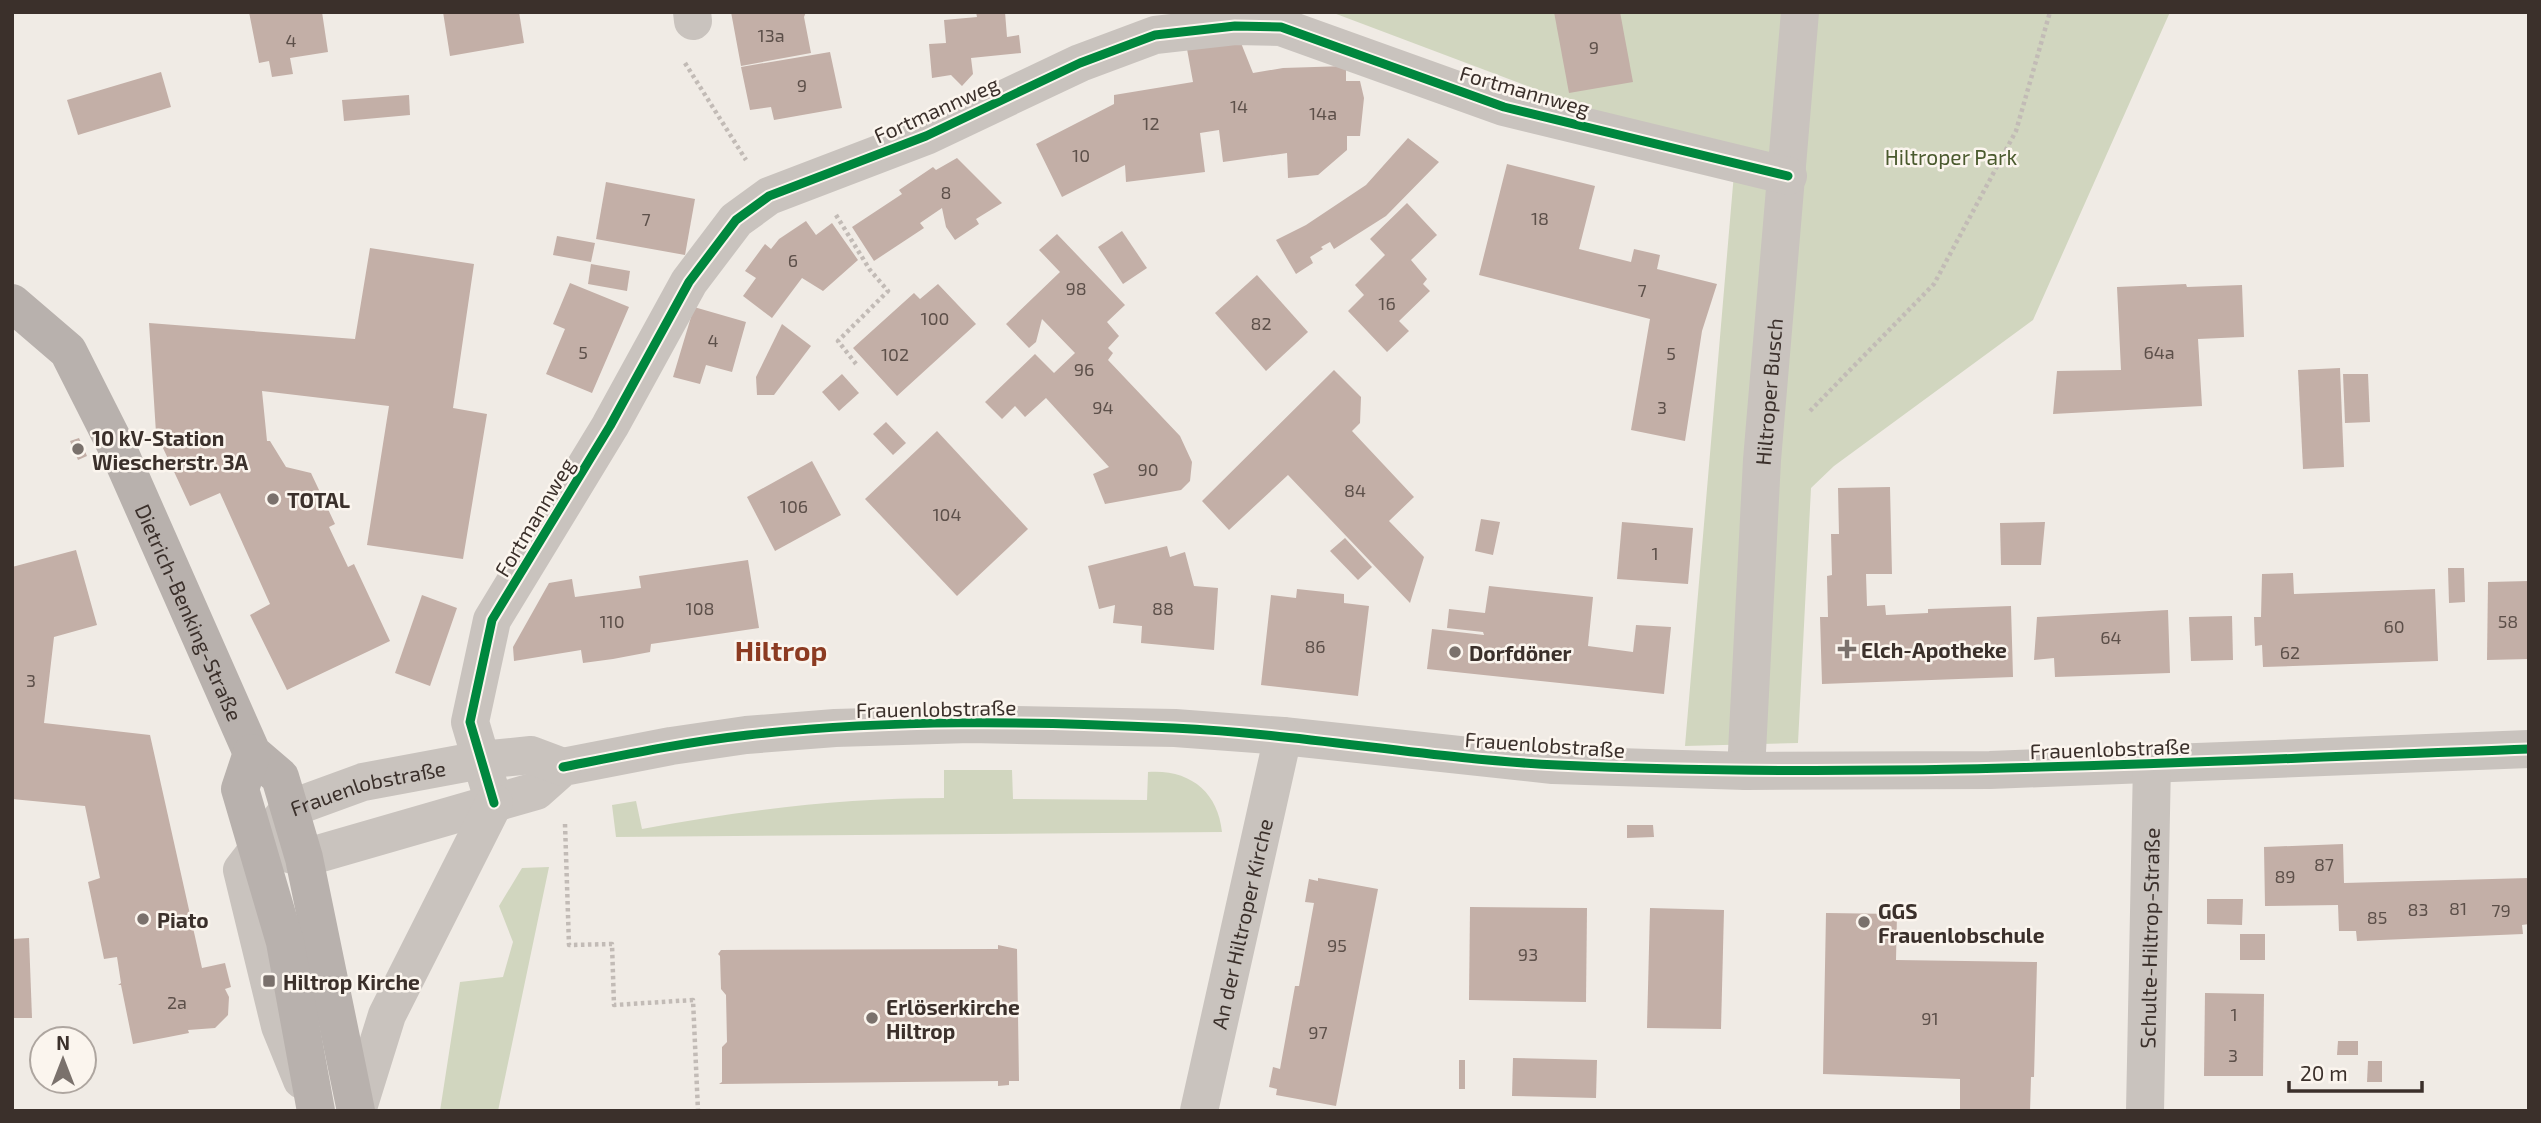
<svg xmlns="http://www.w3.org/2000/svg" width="2541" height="1123" font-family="'Exo 2',sans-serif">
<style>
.green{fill:#d1d6bf}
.building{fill:#c3afa7}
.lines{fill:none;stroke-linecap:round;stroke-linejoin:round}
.path{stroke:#c2bbb6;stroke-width:4.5;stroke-dasharray:3.5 3.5;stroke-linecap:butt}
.minor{stroke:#c9c3be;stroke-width:38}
.major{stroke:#b8b1ad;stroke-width:38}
.cycleway-casing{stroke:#fbf5ee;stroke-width:13}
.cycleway{stroke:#00873e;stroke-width:9}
.poi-dot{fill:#7a716c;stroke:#fbf5ee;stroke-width:2.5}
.labels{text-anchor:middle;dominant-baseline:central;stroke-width:5;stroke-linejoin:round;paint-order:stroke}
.number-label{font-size:18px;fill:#5d504a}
.street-label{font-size:21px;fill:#3b302b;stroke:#fbf5ee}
.park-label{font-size:21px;fill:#4a5a2e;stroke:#fbf5ee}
.poi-label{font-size:21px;font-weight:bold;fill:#3b302b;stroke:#fbf5ee;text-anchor:start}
.district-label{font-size:28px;font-weight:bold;fill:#8c3b22;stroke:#fbf5ee}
</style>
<rect width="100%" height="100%" fill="#f0ebe5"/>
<g class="green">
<path d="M1331,12H2170L2033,320L1834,466L1811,488L1798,743L1685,746L1736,150L1610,117Z"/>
<path d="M944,770H1012L1013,799L1147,800L1148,772C1190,769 1218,792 1222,832L616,837L612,805L636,801L642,829C742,810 842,798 944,798Z"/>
<path d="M549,867L498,1111H440L460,982L503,977L513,942L499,906L522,868Z"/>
</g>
<g class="building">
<path d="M249,12H322L328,52L290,58L293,74L272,77L269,61L259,63Z"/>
<path d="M443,12H519L524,43L450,56Z"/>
<path d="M731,12H806L804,17L811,53L741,66Z"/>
<path d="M976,12H1005L1007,37L1019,35L1021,53L971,58L973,74L962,86L951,75L932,78L929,44L946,43L944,20L977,17Z"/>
<path d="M1554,12H1620L1633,82L1569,93Z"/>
<path d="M1241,43L1253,73L1283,68L1346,66V81H1360L1364,98L1360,136H1347V150L1318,175L1288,178L1287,153L1223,162L1219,130L1200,133L1205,172L1126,182L1125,165L1062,197L1036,144L1114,104V95L1193,82L1187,49Z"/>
<path d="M830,52L842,108L774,120L771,107L750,110L741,67Z"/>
<path d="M161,72L171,107L78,135L67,100Z"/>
<path d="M409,95L410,115L344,121L342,100Z"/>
<path d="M1408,138L1439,162L1386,216L1334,249L1330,242L1321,247L1323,249L1310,257L1313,263L1296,274L1276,240L1306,225L1366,185Z"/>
<path d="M957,158L1002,203L976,219L979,224L955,240L946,227L942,208L920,223L924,228L874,261L852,227L902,194L899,190L933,167L936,170Z"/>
<path d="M1507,164L1595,186L1579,249L1631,262L1634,249L1660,255L1657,269L1717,284L1702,331L1685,441L1631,430L1650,319L1479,275Z"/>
<path d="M606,182L695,199L685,255L596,239Z"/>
<path d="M1407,203L1437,235L1411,260L1427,279L1423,284L1430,291L1399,321L1409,331L1387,352L1348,311L1364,295L1355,285L1385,255L1370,239Z"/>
<path d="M806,221L816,235L832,223L858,260L823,291L802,278L772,318L743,296L756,278L745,271L765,244L771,249L779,239Z"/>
<path d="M1122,231L1147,268L1123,284L1098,247Z"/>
<path d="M1057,234L1125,305L1107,322L1119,336L1108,348L1113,353L1108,360L1180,436L1192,462L1190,481L1181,490L1105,504L1093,474L1109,467L1046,398L1025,417L1015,406L1002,419L985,402L1035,354L1054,373L1075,353L1042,319L1036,342L1029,348L1006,324L1060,272L1039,250Z"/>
<path d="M557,236L595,243L591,262L553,255Z"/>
<path d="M370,248L474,264L453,408L487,414L463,559L367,545L389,406L262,391L267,441H270L286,467L311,473L335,524L329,527L348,567L354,564L390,641L287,690L250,615L270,604L220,493L190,506L156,433L149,323L355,339Z"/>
<path d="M591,264L630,271L627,291L588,284Z"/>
<path d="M1257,275L1308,332L1266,371L1215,313Z"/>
<path d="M570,283L629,307L592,393L546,374L565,329L553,324Z"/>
<path d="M938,284L976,324L897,396L853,348L914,293L920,299Z"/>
<path d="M2186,284L2187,287L2242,285L2244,337L2198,339L2202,406L2053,414L2057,371L2121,370L2117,287Z"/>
<path d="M694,307L746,322L732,372L706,365L700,384L673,377Z"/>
<path d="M782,324L811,346L774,395H757L756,377Z"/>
<path d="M2340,368L2344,467L2303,469L2298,370Z"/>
<path d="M1334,370L1361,397L1360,423L1352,431L1414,497L1389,521L1424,557L1410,603L1288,475L1229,530L1202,501Z"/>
<path d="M842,374L859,393L839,411L822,392Z"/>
<path d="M2343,374H2368L2370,422L2345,423Z"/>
<path d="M886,422L906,443L893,455L873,434Z"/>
<path d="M937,431L1028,529L957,596L865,499Z"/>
<path d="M79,438L87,456L78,460L70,441Z"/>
<path d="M812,461L841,515L775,551L747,497Z"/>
<path d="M1890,487L1892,574H1866L1867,606L1885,605L1886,615L1928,613V609L2011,606L2013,677L1822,684L1820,617H1828L1827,576L1832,575L1831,534H1839L1838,488Z"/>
<path d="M1481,519L1500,522L1493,555L1475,551Z"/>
<path d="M1622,522L1693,528L1688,584L1617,579Z"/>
<path d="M2045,522L2041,565H2001L2000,523Z"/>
<path d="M1345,538L1372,567L1358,580L1330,551Z"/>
<path d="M1167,546L1170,557L1185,552L1194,586L1218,588L1214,650L1141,643L1142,626L1113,623L1115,605L1099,609L1088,566Z"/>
<path d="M76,550L97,625L54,637L44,723L150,735L202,968L225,963L231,987L225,989L229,997L228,1015L215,1028L188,1030L189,1033L133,1044L121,985H118L121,983L117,957L104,959L88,882L100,878L85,806L12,799V567Z"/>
<path d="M748,560L759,628L651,644L650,652L613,659L583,663L581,650L514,661L513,647L549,583L572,579L575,597L641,588L639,576Z"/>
<path d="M2448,568H2464L2465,602L2449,603Z"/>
<path d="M2293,573L2294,594L2435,589L2438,661L2263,667L2262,645L2255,646L2254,617H2261L2262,574Z"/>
<path d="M2529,581V659L2487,660L2488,582Z"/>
<path d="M1489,586L1593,597L1588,646L1633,652L1636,625L1671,627L1664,694L1427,669L1432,629L1484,635L1483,632L1447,628L1449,609L1485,613Z"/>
<path d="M1297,589L1344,594V603L1369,606L1358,696L1261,685L1271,595L1296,598Z"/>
<path d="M422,595L457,608L430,686L395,673Z"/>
<path d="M2168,610L2170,673L2055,677L2054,658L2034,660L2037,617Z"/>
<path d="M2232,616L2233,660L2191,661L2189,617Z"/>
<path d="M1627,825H1653L1654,837L1627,838Z"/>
<path d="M2343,844L2344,883L2529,878V924L2522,925L2523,934L2357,941L2356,931H2339L2338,905L2265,906L2264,847Z"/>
<path d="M1318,878L1378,889L1336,1106L1276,1095L1277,1089L1269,1087L1273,1067L1280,1069L1295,986H1299L1314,903L1305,902L1309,879L1318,881Z"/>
<path d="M2207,899H2243L2242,925L2207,924Z"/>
<path d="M1470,907L1587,908L1586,1002L1469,1000Z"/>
<path d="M1650,908L1724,910L1721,1029L1647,1028Z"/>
<path d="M1826,913L1897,914L1896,960L2037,962L2034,1077H2031L2030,1111H1960V1079L1823,1074Z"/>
<rect x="2240" y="934" width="25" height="26"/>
<path d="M29,938L32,1018H12V939Z"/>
<path d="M998,945L1017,949L1019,1081H1009V1085L998,1086V1081L719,1084L722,1082V1047L727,1042L726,995L721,989L720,956L718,954L721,950L998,949Z"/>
<path d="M2205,993L2264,994L2263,1076H2204Z"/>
<path d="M2338,1041H2358V1055H2337Z"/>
<path d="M1513,1058L1597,1060L1596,1098L1512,1096Z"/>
<rect x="1459" y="1060" width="6" height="29"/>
<path d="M2368,1061H2382V1082H2367Z"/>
</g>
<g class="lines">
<g class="path">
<path d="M685,63L746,160"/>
<path d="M836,215L870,270L888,291L838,341L856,364"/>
<path d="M1810,411L1934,284L2016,131L2050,12"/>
<path d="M565,824L569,945L612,944L614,1005L693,1000L698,1111"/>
</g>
<g class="minor">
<path d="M692,12L693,21"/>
<path id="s1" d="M1746,771L1762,460L1800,12"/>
<path d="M494,803L470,722L492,620L610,426L689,282L736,220L769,196L926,136L1080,63L1155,35L1235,26L1281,27L1504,107L1788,176"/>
<path d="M259,846L304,858L536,791L563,767L671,746L746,735L835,728L970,724L1175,728L1283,736L1553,765L1746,771L1990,770L2529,749"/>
<path id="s2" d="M302,1080L280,1026L242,870L289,809L363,782L481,760L531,755L563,767"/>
<path d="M357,1111L387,1015L494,803"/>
<path id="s3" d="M1199,1111L1283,736"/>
<path id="s4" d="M2145,1111L2152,763"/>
</g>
<g class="major">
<path id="s5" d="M12,303L68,351L121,456L252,753L280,777L304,858L356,1111"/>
<path d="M252,753L240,789L285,942L316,1111"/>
</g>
<g class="cycleway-casing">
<g id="cycleway">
<path d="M563,767C624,755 686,742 748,735C888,719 1033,721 1174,728C1303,734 1430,759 1558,765C1882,780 2205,761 2529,749"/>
<path d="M494,803L470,722L492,620L610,426L689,282L736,220L769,196L926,136L1080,63L1155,35L1235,26L1281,27L1504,107L1788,176"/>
</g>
</g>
<use href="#cycleway" class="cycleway"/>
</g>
<g class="poi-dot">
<circle cx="78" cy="449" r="7"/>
<circle cx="273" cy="499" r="7"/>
<path d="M1843.5 638.5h7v7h7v7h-7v7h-7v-7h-7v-7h7z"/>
<circle cx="1455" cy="652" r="7"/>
<circle cx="143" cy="919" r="7"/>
<circle cx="1864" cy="922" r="7"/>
<rect x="262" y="974" width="14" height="14" rx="3.5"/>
<circle cx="872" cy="1018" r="7"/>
</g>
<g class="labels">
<g class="number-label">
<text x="771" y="35">13a</text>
<text x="291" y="40">4</text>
<text x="1594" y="47">9</text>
<text x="802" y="85">9</text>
<text x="1239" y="106">14</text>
<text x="1323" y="113">14a</text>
<text x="1151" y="123">12</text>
<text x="1081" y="155">10</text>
<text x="946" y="192">8</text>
<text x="1540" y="218">18</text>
<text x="646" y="219">7</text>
<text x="793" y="260">6</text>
<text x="1076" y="288">98</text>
<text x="1642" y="290">7</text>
<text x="1387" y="303">16</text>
<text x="935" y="318">100</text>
<text x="1261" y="323">82</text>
<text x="713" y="340">4</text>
<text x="583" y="352">5</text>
<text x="2159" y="352">64a</text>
<text x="1671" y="353">5</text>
<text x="895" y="354">102</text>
<text x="1084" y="369">96</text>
<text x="1103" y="407">94</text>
<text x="1662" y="407">3</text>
<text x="1148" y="469">90</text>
<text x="1355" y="490">84</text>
<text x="794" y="506">106</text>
<text x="947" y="514">104</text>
<text x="1655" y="553">1</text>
<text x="700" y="608">108</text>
<text x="1163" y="608">88</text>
<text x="612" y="621">110</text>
<text x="2508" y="621">58</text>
<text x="2394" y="626">60</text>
<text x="2111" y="637">64</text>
<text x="1315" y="646">86</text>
<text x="2290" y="652">62</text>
<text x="31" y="680">3</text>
<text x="2324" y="864">87</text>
<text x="2285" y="876">89</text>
<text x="2458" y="908">81</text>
<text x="2418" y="909">83</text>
<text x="2501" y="910">79</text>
<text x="2377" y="917">85</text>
<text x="1337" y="945">95</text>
<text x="1528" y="954">93</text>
<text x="177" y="1002">2a</text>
<text x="2234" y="1014">1</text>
<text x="1930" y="1018">91</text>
<text x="1318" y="1032">97</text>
<text x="2233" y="1055">3</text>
</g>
<g class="street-label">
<text transform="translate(1525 90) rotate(16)">Fortmannweg</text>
<text transform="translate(936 109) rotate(-24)">Fortmannweg</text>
<text stroke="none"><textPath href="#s1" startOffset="380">Hiltroper Busch</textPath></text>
<text transform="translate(534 517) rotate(-59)">Fortmannweg</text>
<text stroke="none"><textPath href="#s5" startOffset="362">Dietrich-Benking-Straße</textPath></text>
<text transform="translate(936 708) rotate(-1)">Frauenlobstraße</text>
<text transform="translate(1545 744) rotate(4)">Frauenlobstraße</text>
<text transform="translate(2110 748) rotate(-2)">Frauenlobstraße</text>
<text stroke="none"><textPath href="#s2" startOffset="378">Frauenlobstraße</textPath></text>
<text stroke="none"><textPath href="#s3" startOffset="192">An der Hiltroper Kirche</textPath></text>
<text stroke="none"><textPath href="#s4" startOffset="173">Schulte-Hiltrop-Straße</textPath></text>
</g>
<g class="park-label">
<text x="1951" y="156">Hiltroper Park</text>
</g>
<g class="poi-label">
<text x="92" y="437">10 kV-Station<tspan x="92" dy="24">Wiescherstr. 3A</tspan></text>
<text x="287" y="499">TOTAL</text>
<text x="1861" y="649">Elch-Apotheke</text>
<text x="1469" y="652">Dorfdöner</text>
<text x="1878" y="910">GGS<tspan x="1878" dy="24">Frauenlobschule</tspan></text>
<text x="157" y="919">Piato</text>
<text x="283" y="981">Hiltrop Kirche</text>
<text x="886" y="1006">Erlöserkirche<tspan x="886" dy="24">Hiltrop</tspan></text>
</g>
<g class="district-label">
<text x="781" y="650">Hiltrop</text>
</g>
</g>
<rect width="2541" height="1123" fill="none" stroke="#3b302b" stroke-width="28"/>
<g transform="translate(63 1060)"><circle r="33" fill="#fbf5ee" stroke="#aea6a0" stroke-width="2"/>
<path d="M0-5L12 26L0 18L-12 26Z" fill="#7a716c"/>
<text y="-10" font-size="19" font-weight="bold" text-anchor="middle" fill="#3b302b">N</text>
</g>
<path d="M2289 1081v10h133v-10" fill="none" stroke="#3b302b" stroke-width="3.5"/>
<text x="2300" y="1081" font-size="21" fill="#3b302b" stroke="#fbf5ee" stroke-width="5" paint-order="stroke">20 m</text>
</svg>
